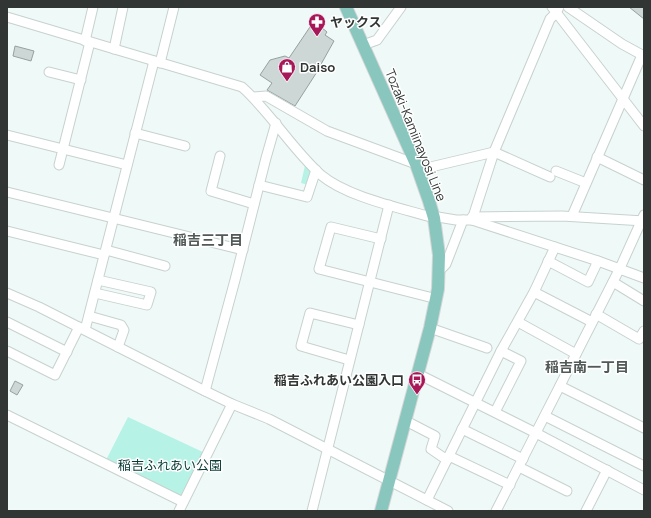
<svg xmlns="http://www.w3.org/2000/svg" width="651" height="518" font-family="Manrope,'Noto Sans JP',sans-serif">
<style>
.green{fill:#b6f2e6}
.building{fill:#cdd8d6;stroke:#97a19f}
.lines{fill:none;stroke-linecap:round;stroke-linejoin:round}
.minor-casing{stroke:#c7d2cf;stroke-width:11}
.major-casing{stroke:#d6d7d7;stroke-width:14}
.minor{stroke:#fff;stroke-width:9}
.major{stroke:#89c7be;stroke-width:12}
.labels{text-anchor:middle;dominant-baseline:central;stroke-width:3;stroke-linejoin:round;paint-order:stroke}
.poi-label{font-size:13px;font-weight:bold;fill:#313635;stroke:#fff;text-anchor:start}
.street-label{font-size:13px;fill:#313635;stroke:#fff}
.park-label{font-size:13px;fill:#083b34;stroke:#fff}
.neighbourhood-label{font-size:14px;font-weight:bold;fill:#515a58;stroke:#fff}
</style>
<rect width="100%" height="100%" fill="#effaf8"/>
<g class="green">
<path d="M306,161L312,167L308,185L301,183Z"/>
<path d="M128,417L205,453L182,499L106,460Z"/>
</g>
<g class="building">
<path d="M629,7H644V19Z"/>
<path d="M314,21L327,32L325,35L334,41L315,75L295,106L267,90L272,83L260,75L270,60L285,56L289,58Z"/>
<path d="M15,46L34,51L31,61L13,56Z"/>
<path d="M15,381L23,385L17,395L10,391Z"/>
</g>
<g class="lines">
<g class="minor-casing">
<g id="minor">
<path d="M552,7L644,126"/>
<path d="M568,7L622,44L644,56"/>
<path d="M7,17L242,87C271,113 292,149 321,175C347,197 401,208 434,218L438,217L456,220H472L598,261L644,278"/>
<path d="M85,41L93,7"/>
<path d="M363,45L377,40L401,7"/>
<path d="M114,49L123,7"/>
<path d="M160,63L174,7"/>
<path d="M49,72L81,80"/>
<path d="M254,97L266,96L327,131L416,164"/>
<path d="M135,133L185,146"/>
<path d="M7,135L127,165"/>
<path d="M220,156L211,191L254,204"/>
<path d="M597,157L644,180"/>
<path d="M59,165L90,42"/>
<path d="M418,170L494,152L550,177"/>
<path d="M556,171L586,183"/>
<path d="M259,185L307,197L316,170"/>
<path d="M7,192L243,250"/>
<path d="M572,216L642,55"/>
<path d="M472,217L562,216L644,221"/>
<path d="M472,220L494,152L550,19L556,13L559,7"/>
<path d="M7,231L104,255"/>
<path d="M381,239L331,227L319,269L437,299"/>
<path d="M106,250L165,266"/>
<path d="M548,261L588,282L598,261"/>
<path d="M439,271L446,264L463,220"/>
<path d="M613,282L644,301"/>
<path d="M534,292L592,322"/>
<path d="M7,293L39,307L201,389L232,404L269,419L448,511"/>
<path d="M95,293L147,305L151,292L98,280"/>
<path d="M596,314L639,339L644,331"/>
<path d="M89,316L121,325L124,330L118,347"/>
<path d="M7,322L67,352"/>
<path d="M518,322L576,354"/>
<path d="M430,328L487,348"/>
<path d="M85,330L154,61"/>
<path d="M7,351L55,375L79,327"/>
<path d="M349,360L301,346L310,313L359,325"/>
<path d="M418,374L536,433L644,490"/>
<path d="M560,386L644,428"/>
<path d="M205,391L235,280L266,158L276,123"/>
<path d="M495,412L521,361L501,351"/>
<path d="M7,415L183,502"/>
<path d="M545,416L644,466"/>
<path d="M406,421L435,436L431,449L447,460"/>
<path d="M462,429L523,459"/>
<path d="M449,456L510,485"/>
<path d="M519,467L567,491"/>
<path d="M427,500L501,351L534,292L555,247"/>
<path d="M179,511L232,404"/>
<path d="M312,511L389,205"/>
<path d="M496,511L620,268L644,215"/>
<path d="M586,511L607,470"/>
</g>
</g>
<g class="major-casing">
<path id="major" d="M346,7L416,164L429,201L434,218L439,255L438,289L430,328L381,511"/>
</g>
<use href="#minor" class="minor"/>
<use href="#major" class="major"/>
</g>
<defs>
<g id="pharmacy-pin" transform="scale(0.9)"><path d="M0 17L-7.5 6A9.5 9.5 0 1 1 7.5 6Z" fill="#a71859" stroke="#fff"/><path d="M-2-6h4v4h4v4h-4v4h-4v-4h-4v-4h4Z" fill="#fff"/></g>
<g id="shop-pin" transform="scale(0.9)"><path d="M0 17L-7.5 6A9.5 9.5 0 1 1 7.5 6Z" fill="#a71859" stroke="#fff"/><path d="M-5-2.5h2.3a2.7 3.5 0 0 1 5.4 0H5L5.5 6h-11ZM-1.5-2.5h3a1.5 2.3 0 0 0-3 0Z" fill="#fff"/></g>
<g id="bus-pin" transform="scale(0.9)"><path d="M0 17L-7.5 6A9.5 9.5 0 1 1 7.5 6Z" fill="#a71859" stroke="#fff"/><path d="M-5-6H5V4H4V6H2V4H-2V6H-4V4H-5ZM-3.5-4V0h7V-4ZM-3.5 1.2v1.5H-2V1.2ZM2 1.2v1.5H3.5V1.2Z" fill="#fff"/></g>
</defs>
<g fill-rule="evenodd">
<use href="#pharmacy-pin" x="317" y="22"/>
<use href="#shop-pin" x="287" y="67"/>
<use href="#bus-pin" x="417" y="380"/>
</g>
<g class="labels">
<g class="poi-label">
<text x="330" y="22">ヤックス</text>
<text x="300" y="67">Daiso</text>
<text x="404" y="380" text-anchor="end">稲吉ふれあい公園入口</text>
</g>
<g class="street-label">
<text transform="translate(416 135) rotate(68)">Tozaki-Kamiinayosi Line</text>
</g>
<g class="park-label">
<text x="170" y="465">稲吉ふれあい公園</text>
</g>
<g class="neighbourhood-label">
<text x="208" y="239">稲吉三丁目</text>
<text x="587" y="366">稲吉南一丁目</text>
</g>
</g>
<rect width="651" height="518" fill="none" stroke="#313635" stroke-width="16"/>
</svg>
